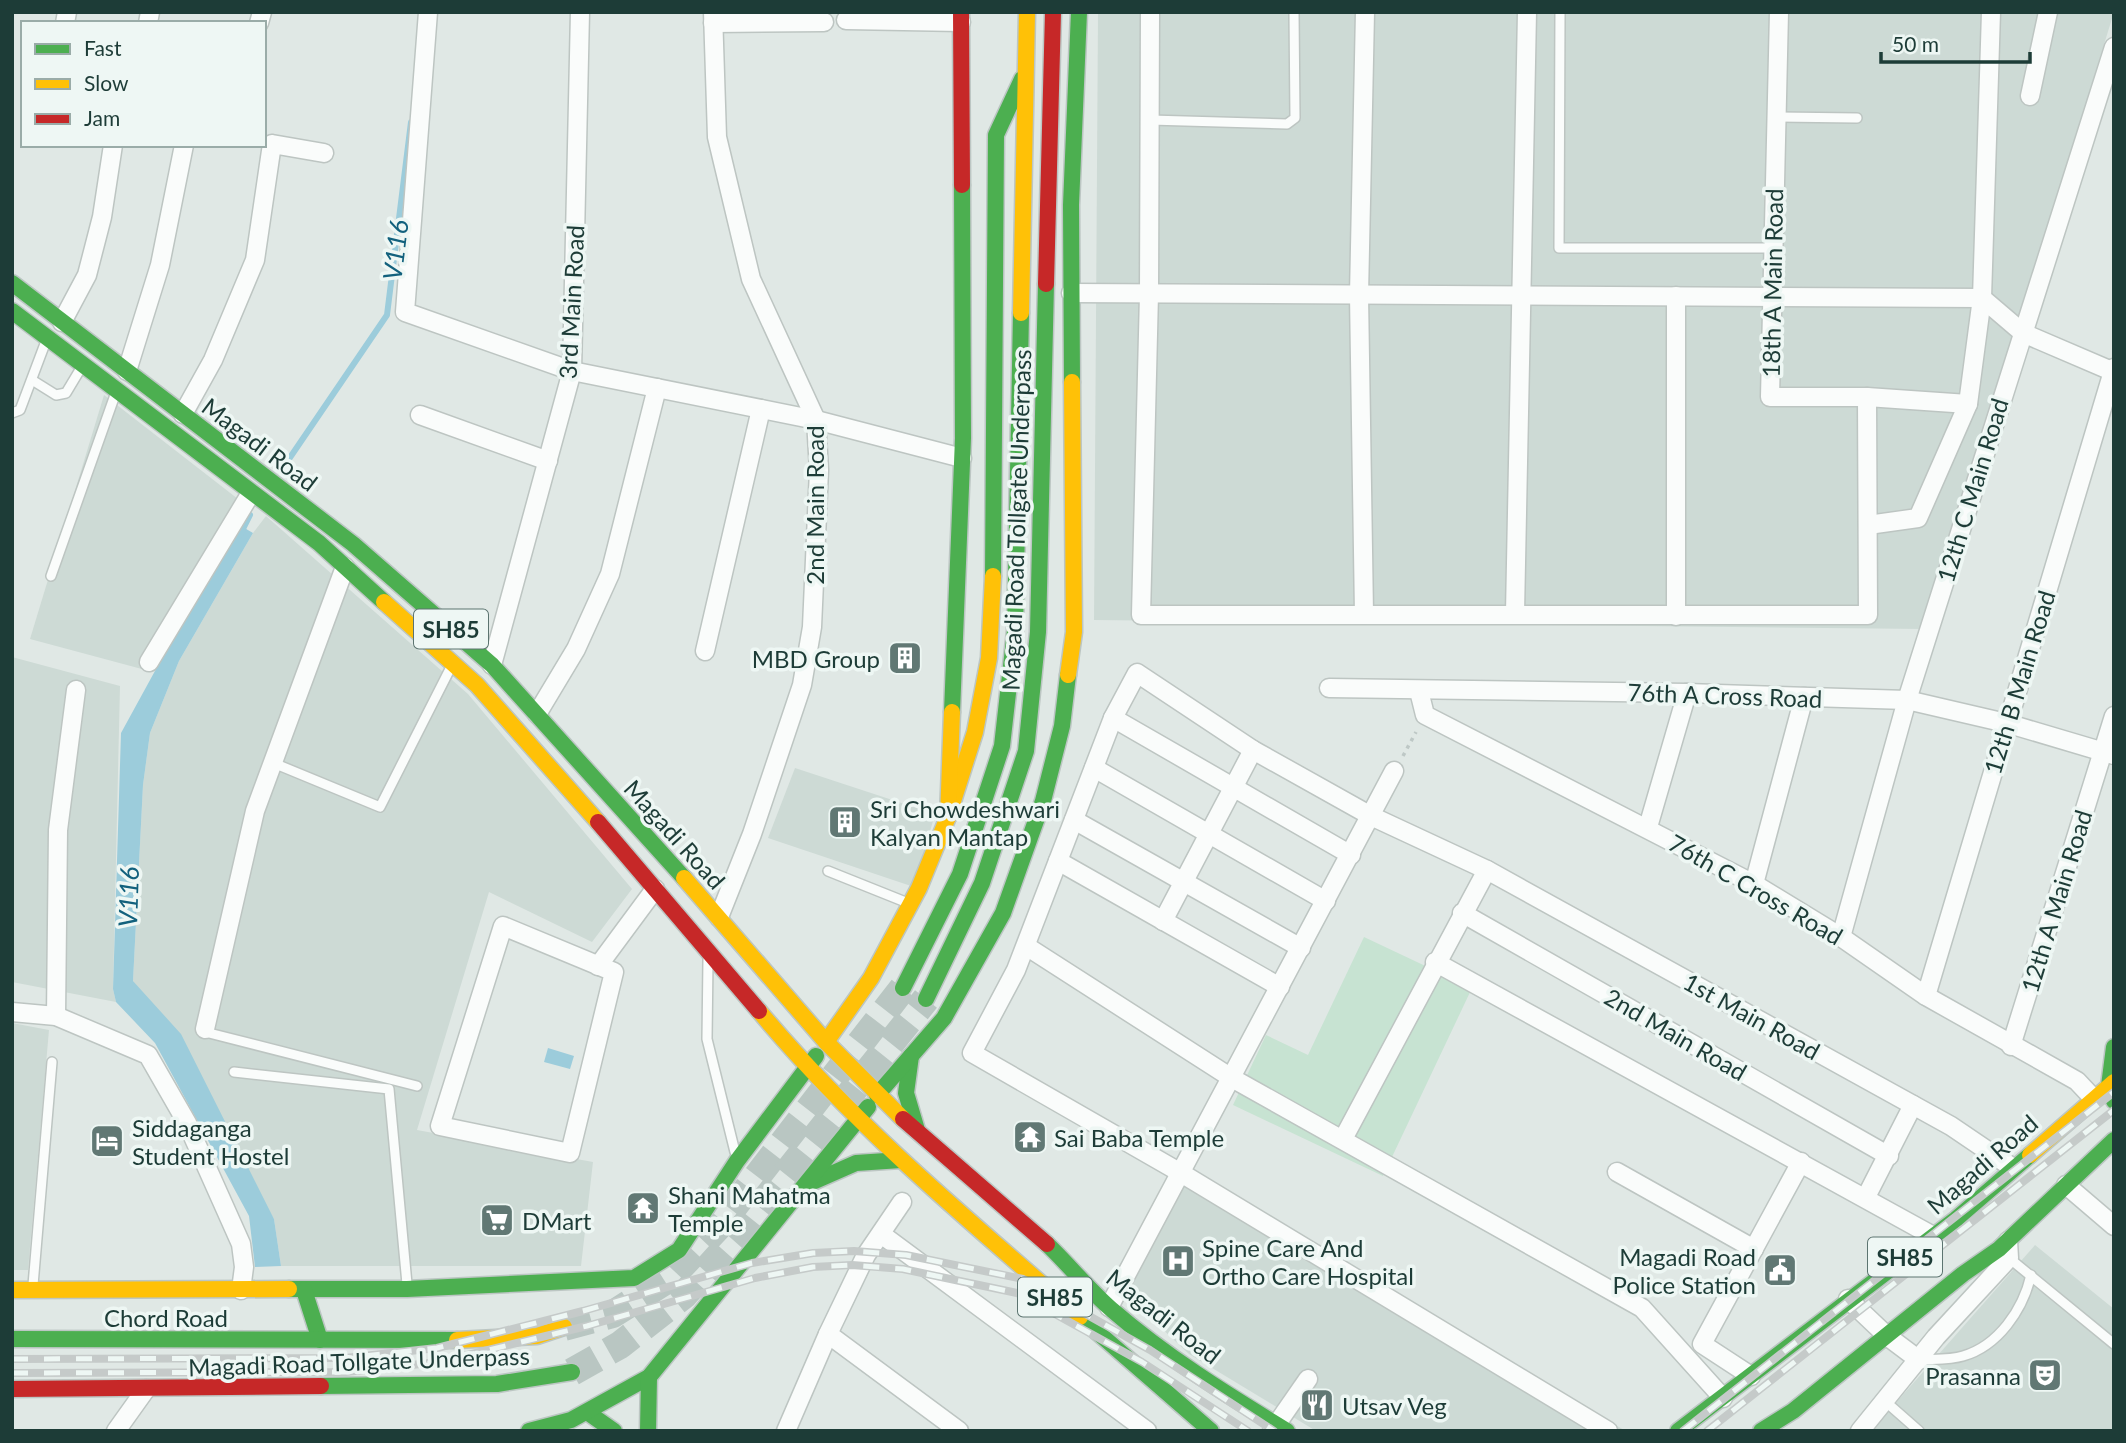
<svg xmlns="http://www.w3.org/2000/svg" width="2126" height="1443" font-family="Lato,sans-serif">
<style>
.built{fill:#cddad5}
.green{fill:#c7e3d2}
.water{fill:#9cccdb}
.lines{fill:none;stroke-linecap:round;stroke-linejoin:round}
.stream{stroke:#9cccdb;stroke-width:6}
.primary-tunnel{stroke:#b9c6c2;stroke-width:28;stroke-dasharray:28 14;stroke-linecap:butt}
.lane-casing{stroke:#bdc5c2;stroke-width:12}
.street-casing{stroke:#bdc5c2;stroke-width:21}
.fast-casing{stroke:#bcc6c3;stroke-width:19}
.slow-casing{stroke:#bcc6c3;stroke-width:19}
.jam-casing{stroke:#bcc6c3;stroke-width:19}
.path{stroke:#bec8c6;stroke-width:3.5;stroke-dasharray:3.5 5;stroke-linecap:butt}
.lane{stroke:#fafcfb;stroke-width:9}
.street{stroke:#fafcfb;stroke-width:18}
.fast{stroke:#4caf50;stroke-width:16}
.slow{stroke:#ffc107;stroke-width:16}
.jam{stroke:#c62828;stroke-width:16}
.rail-casing{stroke:#c5cac9;stroke-width:8}
.rail{stroke:#eef7f4;stroke-width:5;stroke-dasharray:16;stroke-linecap:butt}
.labels{text-anchor:middle;dominant-baseline:central;stroke-width:7;stroke-linejoin:round;paint-order:stroke}
.shield{fill:#eef7f4;stroke:#5c7470;stroke-width:2}
.shield-label{font-size:23px;font-weight:bold;fill:#1d3c37}
.street-label{font-size:24px;fill:#1d3c37;stroke:#eef7f4}
.poi-label{font-size:24px;fill:#1d3c37;stroke:#eef7f4;text-anchor:start}
.water-label{font-size:26px;font-style:italic;fill:#12617d;stroke:#eef7f4}
</style>
<rect width="100%" height="100%" fill="#e0e8e5"/>
<g class="built">
<path d="M1098,12H2114L1924,629L1094,620Z"/>
<path d="M104,395L247,506L153,672L30,639Z"/>
<path d="M266,516L468,694L632,889L592,942L489,892L417,1130L593,1162L581,1266H281L274,1219L133,981L143,785L150,733L179,661L253,533Z"/>
<path d="M12,657L120,686L113,989L116,1002L12,982Z"/>
<path d="M795,768L935,814L914,887L768,838Z"/>
<path d="M12,1023L49,1030L28,1270H12Z"/>
<path d="M1170,1175L1626,1431H1316L1189,1354L1111,1281Z"/>
<path d="M2035,1245L2114,1309V1431H1871Z"/>
</g>
<path class="green" d="M1364,937L1472,988L1383,1176L1233,1105L1266,1035L1308,1055Z"/>
<g class="water">
<path d="M236,523L253,533L179,661L150,733L143,785L133,981L181,1034L274,1219L281,1266L255,1267L249,1216L155,1043L116,1002L113,989L121,733Z"/>
<path d="M548,1048L574,1056L570,1069L544,1062Z"/>
</g>
<g class="lines">
<g class="stream">
<path d="M289,459L387,315L411,122"/>
<path d="M240,535L250,515"/>
</g>
<g class="primary-tunnel">
<path d="M564,1327L613,1314L670,1278L718,1227L903,988"/>
<path d="M572,1372L620,1345L684,1295L734,1239L926,999"/>
</g>
<g class="lane-casing">
<g id="lane">
<path d="M1560,12L1559,248H1773"/>
<path d="M1776,117L1857,118"/>
<path d="M1150,120L1287,124L1295,118L1294,12"/>
<path d="M32,380L56,395L66,393L81,368"/>
<path d="M12,413L20,410L46,341"/>
<path d="M51,576L115,395"/>
<path d="M271,762L380,807L452,665"/>
<path d="M828,871L908,903"/>
<path d="M708,960L707,1039L735,1152"/>
<path d="M205,1029L209,1033L417,1086"/>
<path d="M234,1072L389,1089L407,1284"/>
<path d="M2009,1258L2114,1344"/>
<path d="M33,1285L52,1062"/>
<path d="M1919,1360C1933,1359 1950,1360 1963,1356C1998,1346 2023,1310 2031,1275"/>
<path d="M1886,1402L1919,1431"/>
</g>
</g>
<g class="street-casing">
<g id="street">
<path d="M428,12L405,312L572,371L816,420L962,458"/>
<path d="M713,12L717,137L751,279L816,420L819,470L812,627L802,685L752,834L719,917"/>
<path d="M1150,12L1149,294L1141,615H1868L1867,397"/>
<path d="M1779,12L1770,397H1867L1968,404"/>
<path d="M846,20L961,22"/>
<path d="M65,23L67,12"/>
<path d="M148,23L150,12"/>
<path d="M259,23L262,12"/>
<path d="M713,23L824,22"/>
<path d="M2030,96L2048,12"/>
<path d="M1071,293L1982,298L2023,333L2114,372"/>
<path d="M1676,296V616"/>
<path d="M62,322L87,275L102,217L113,145"/>
<path d="M127,371L160,265L184,145"/>
<path d="M183,414L213,360L255,260L272,144L324,153"/>
<path d="M420,415L548,461"/>
<path d="M1868,525L1918,518L1968,404L1982,298L1991,12"/>
<path d="M1515,613L1527,12"/>
<path d="M1364,614L1359,295L1365,12"/>
<path d="M705,651L761,409"/>
<path d="M149,662L251,493"/>
<path d="M492,665L572,371L580,12"/>
<path d="M1329,688L1687,693L1907,700L2006,723L2114,755"/>
<path d="M1419,691L1425,715L1754,884L1841,937L1926,996L2077,1081L2093,1098"/>
<path d="M537,714L576,649L610,574L657,388"/>
<path d="M1113,718L1351,855"/>
<path d="M1094,768L1326,901"/>
<path d="M1074,820L1301,948"/>
<path d="M1648,827L1687,693"/>
<path d="M1058,861L1280,987"/>
<path d="M1754,884L1804,697"/>
<path d="M1462,913L1889,1156"/>
<path d="M1163,921L1253,750"/>
<path d="M503,926L614,972L570,1153L440,1126Z"/>
<path d="M1841,937L1907,700L2114,47"/>
<path d="M1026,946L1230,1077L1642,1308L1723,1398"/>
<path d="M1435,962L1933,1236"/>
<path d="M598,966L655,889"/>
<path d="M1926,996L2114,368"/>
<path d="M12,1012L56,1016L148,1055L187,1123L241,1244L244,1267L241,1290"/>
<path d="M56,1016L58,830L76,690"/>
<path d="M205,1029L255,811L345,567"/>
<path d="M2011,1046L2114,716"/>
<path d="M1343,1139L1487,870"/>
<path d="M1617,1172L1754,1249"/>
<path d="M2066,1185L2114,1226"/>
<path d="M1866,1197L1913,1105"/>
<path d="M902,1202L866,1255L828,1334L959,1431"/>
<path d="M881,1234L1147,1431"/>
<path d="M1848,1299L1887,1336L1919,1360"/>
<path d="M1109,1307L1394,771"/>
<path d="M1751,1376L1702,1344L1801,1162"/>
<path d="M116,1431L146,1389"/>
<path d="M786,1431L828,1334"/>
<path d="M1272,1431L1308,1379"/>
<path d="M1608,1431L1181,1173L972,1053L1016,970L1113,718L1137,673L1253,750L1371,816L1487,870L1951,1126L2013,1168"/>
<path d="M1860,1431L1936,1337L2009,1258L2008,1241"/>
</g>
</g>
<g class="fast-casing">
<g id="fast">
<path d="M12,283L353,544L492,665L684,878"/>
<path d="M12,311L319,543L384,602"/>
<path d="M1072,382L1071,205L1079,12"/>
<path d="M993,576L996,135L1022,79"/>
<path d="M952,712L963,438L962,185"/>
<path d="M903,988L960,874L1002,746L1015,631L1021,313"/>
<path d="M926,999L982,883L1026,751L1038,632L1046,284"/>
<path d="M2114,1047L2109,1086L2114,1101"/>
<path d="M911,1056L906,1093L917,1130"/>
<path d="M877,1095L944,1018L1003,913L1043,801L1062,726L1068,675"/>
<path d="M815,1181L856,1163L901,1160"/>
<path d="M1047,1244C1069,1265 1088,1289 1111,1309C1165,1356 1226,1394 1287,1431"/>
<path d="M289,1289H407L634,1278L679,1250L737,1161L816,1056"/>
<path d="M304,1290L320,1340"/>
<path d="M1080,1317L1211,1431"/>
<path d="M12,1339L457,1340"/>
<path d="M321,1386L497,1384L572,1372"/>
<path d="M587,1412L614,1431"/>
<path d="M529,1431L571,1420L649,1377L868,1107"/>
<path d="M648,1431L649,1377"/>
<path d="M1678,1431L1956,1219L2030,1155"/>
<path d="M1761,1431L1793,1411L1963,1274L1999,1249L2114,1140"/>
</g>
</g>
<g class="slow-casing">
<g id="slow">
<path d="M1021,313L1027,12"/>
<path d="M384,602L477,685L598,822"/>
<path d="M1068,675L1074,632L1072,382"/>
<path d="M948,817L975,732L989,658L993,576"/>
<path d="M684,878L826,1042L903,1119"/>
<path d="M759,1011C854,1125 968,1220 1080,1317"/>
<path d="M826,1042L871,978L919,888L948,817L952,712"/>
<path d="M2030,1155L2114,1082"/>
<path d="M12,1290L289,1289"/>
<path d="M457,1340L537,1336L564,1327"/>
</g>
</g>
<g class="jam-casing">
<g id="jam">
<path d="M961,12L962,185"/>
<path d="M1046,284L1053,12"/>
<path d="M598,822L759,1011"/>
<path d="M903,1119L1047,1244"/>
<path d="M12,1389L321,1386"/>
</g>
</g>
<path class="path" d="M1403,756L1416,732"/>
<use href="#lane" class="lane"/>
<use href="#street" class="street"/>
<use href="#fast" class="fast"/>
<use href="#slow" class="slow"/>
<use href="#jam" class="jam"/>
<g class="rail-casing">
<g id="rail">
<path d="M12,1359L345,1358L437,1348L583,1311L752,1263L813,1253L854,1251L906,1255L1023,1279L1150,1350L1274,1431"/>
<path d="M12,1373L346,1372L439,1362L587,1326L755,1278L813,1267L852,1265L903,1269L1017,1293L1142,1362L1248,1431"/>
<path d="M1683,1431L2114,1092"/>
<path d="M1707,1431L2114,1110"/>
</g>
</g>
<use href="#rail" class="rail"/>
</g>
<defs>
<g id="building-square" transform="scale(1.75)"><rect x="-9" y="-9" width="18" height="18" rx="4" fill="#617874" stroke="#eef7f4"/><path d="M-4-6H4V6H1V3H-1V6H-4ZM-2.5-4.3h1.7v1.8h-1.7ZM.8-4.3h1.7v1.8H.8ZM-2.5-1h1.7V.8h-1.7ZM.8-1h1.7V.8H.8Z" fill="#fff"/></g>
<g id="temple-square" transform="scale(1.75)"><rect x="-9" y="-9" width="18" height="18" rx="4" fill="#617874" stroke="#eef7f4"/><path d="M0-6L5-2H3V0L6.5 2.5H4V6H1.5V3h-3V6H-4V2.5H-6.5L-3 0V-2H-5Z" fill="#fff"/></g>
<g id="hotel-square" transform="scale(1.75)"><rect x="-9" y="-9" width="18" height="18" rx="4" fill="#617874" stroke="#eef7f4"/><path d="M-6-4.5h1.5V1H6V5H4.5V3h-9V5H-6ZM-4 0a1.8 1.8 0 1 1 3.6 0ZM.5 0V-2.5h3Q6-2.5 6 0Z" fill="#fff"/></g>
<g id="supermarket-square" transform="scale(1.75)"><rect x="-9" y="-9" width="18" height="18" rx="4" fill="#617874" stroke="#eef7f4"/><path d="M-6-5.5h2.5l.6 2H6L4.5 2H-2.5L-4.4-4H-6ZM-1.5 3.2a1.3 1.3 0 1 0 .1 0ZM3 3.2a1.3 1.3 0 1 0 .1 0Z" fill="#fff"/></g>
<g id="hospital-square" transform="scale(1.75)"><rect x="-9" y="-9" width="18" height="18" rx="4" fill="#617874" stroke="#eef7f4"/><path d="M-5-5h3v3.5h4V-5h3V5h-3V1.5h-4V5h-3Z" fill="#fff"/></g>
<g id="civic-square" transform="scale(1.75)"><rect x="-9" y="-9" width="18" height="18" rx="4" fill="#617874" stroke="#eef7f4"/><path d="M-.6-6.5H3V-4.5H.6V-3L4-1V1h2V6H-6V1h2V-1L-.6-3ZM-1.2 2.5V6h2.4V2.5Z" fill="#fff"/></g>
<g id="theatre-square" transform="scale(1.75)"><rect x="-9" y="-9" width="18" height="18" rx="4" fill="#617874" stroke="#eef7f4"/><path d="M-5-5.5Q0-4 5-5.5V0Q5 5 0 6Q-5 5-5 0ZM-3.3-2.5H-1v1.5H-3.3ZM1-2.5H3.3v1.5H1ZM-2.8 1Q0 5.5 2.8 1Z" fill="#fff"/></g>
<g id="restaurant-square" transform="scale(1.75)"><rect x="-9" y="-9" width="18" height="18" rx="4" fill="#617874" stroke="#eef7f4"/><path d="M-5-6h1v4h1v-4h1v4h1v-4h1v5L-1.5 .5V6h-2V.5L-5-1ZM5-6V6H3V1.5H1.5Q1.5-4 5-6Z" fill="#fff"/></g>
</defs>
<g fill-rule="evenodd">
<use href="#building-square" x="905" y="658"/>
<use href="#building-square" x="845" y="822"/>
<use href="#temple-square" x="1030" y="1137"/>
<use href="#hotel-square" x="107" y="1141"/>
<use href="#temple-square" x="643" y="1208"/>
<use href="#supermarket-square" x="497" y="1220"/>
<use href="#hospital-square" x="1178" y="1261"/>
<use href="#civic-square" x="1780" y="1270"/>
<use href="#theatre-square" x="2045" y="1375"/>
<use href="#restaurant-square" x="1317" y="1405"/>
</g>
<g class="labels">
<g class="shield">
<rect x="414" y="609.5" width="74" height="39" rx="5"/>
<rect x="1868" y="1237.5" width="74" height="39" rx="5"/>
<rect x="1018" y="1277.5" width="74" height="39" rx="5"/>
</g>
<g class="shield-label">
<text x="451" y="629">SH85</text>
<text x="1905" y="1257">SH85</text>
<text x="1055" y="1297">SH85</text>
</g>
<g class="street-label">
<text transform="translate(1772 283) rotate(-89)">18th A Main Road</text>
<text transform="translate(571 302) rotate(-87)">3rd Main Road</text>
<text transform="translate(260 444) rotate(37)">Magadi Road</text>
<text transform="translate(1972 490) rotate(-73)">12th C Main Road</text>
<text transform="translate(814 505) rotate(-90)">2nd Main Road</text>
<text transform="translate(1016 520) rotate(-88)">Magadi Road Tollgate Underpass</text>
<text transform="translate(2019 682) rotate(-73)">12th B Main Road</text>
<text transform="translate(1725 695) rotate(2)">76th A Cross Road</text>
<text transform="translate(675 834) rotate(48)">Magadi Road</text>
<text transform="translate(1756 889) rotate(30)">76th C Cross Road</text>
<text transform="translate(2056 901) rotate(-73)">12th A Main Road</text>
<text transform="translate(1752 1016) rotate(29)">1st Main Road</text>
<text transform="translate(1676 1034) rotate(30)">2nd Main Road</text>
<text transform="translate(1982 1164) rotate(-41)">Magadi Road</text>
<text transform="translate(1164 1316) rotate(38)">Magadi Road</text>
<text x="166" y="1317">Chord Road</text>
<text transform="translate(359 1361) rotate(-2)">Magadi Road Tollgate Underpass</text>
</g>
<g class="poi-label">
<text x="880" y="658" text-anchor="end">MBD Group</text>
<text x="870" y="808">Sri Chowdeshwari<tspan x="870" dy="28">Kalyan Mantap</tspan></text>
<text x="132" y="1127">Siddaganga<tspan x="132" dy="28">Student Hostel</tspan></text>
<text x="1054" y="1137">Sai Baba Temple</text>
<text x="668" y="1194">Shani Mahatma<tspan x="668" dy="28">Temple</tspan></text>
<text x="522" y="1220">DMart</text>
<text x="1202" y="1247">Spine Care And<tspan x="1202" dy="28">Ortho Care Hospital</tspan></text>
<text x="1756" y="1256" text-anchor="end">Magadi Road<tspan x="1756" dy="28">Police Station</tspan></text>
<text x="2021" y="1375" text-anchor="end">Prasanna</text>
<text x="1342" y="1405">Utsav Veg</text>
</g>
<g class="water-label">
<text transform="translate(395 250) rotate(-83)">V116</text>
<text transform="translate(128 897) rotate(-88)">V116</text>
</g>
</g>
<rect width="2126" height="1443" fill="none" stroke="#1d3c37" stroke-width="28"/>
<rect x="21" y="21" width="245" height="126" fill="#eef7f4" stroke="#9aaca8" stroke-width="2"/>
<rect x="35" y="44" width="35" height="10" fill="#4caf50" stroke="#9aaca8" stroke-width="2"/>
<text x="84" y="56" font-size="21" fill="#1d3c37">Fast</text>
<rect x="35" y="79" width="35" height="10" fill="#ffc107" stroke="#9aaca8" stroke-width="2"/>
<text x="84" y="91" font-size="21" fill="#1d3c37">Slow</text>
<rect x="35" y="114" width="35" height="10" fill="#c62828" stroke="#9aaca8" stroke-width="2"/>
<text x="84" y="126" font-size="21" fill="#1d3c37">Jam</text>
<path d="M1881 52v10h149v-10" fill="none" stroke="#1d3c37" stroke-width="3.5"/>
<text x="1892" y="52" font-size="21" fill="#1d3c37" stroke="#eef7f4" stroke-width="5" paint-order="stroke">50 m</text>
</svg>
